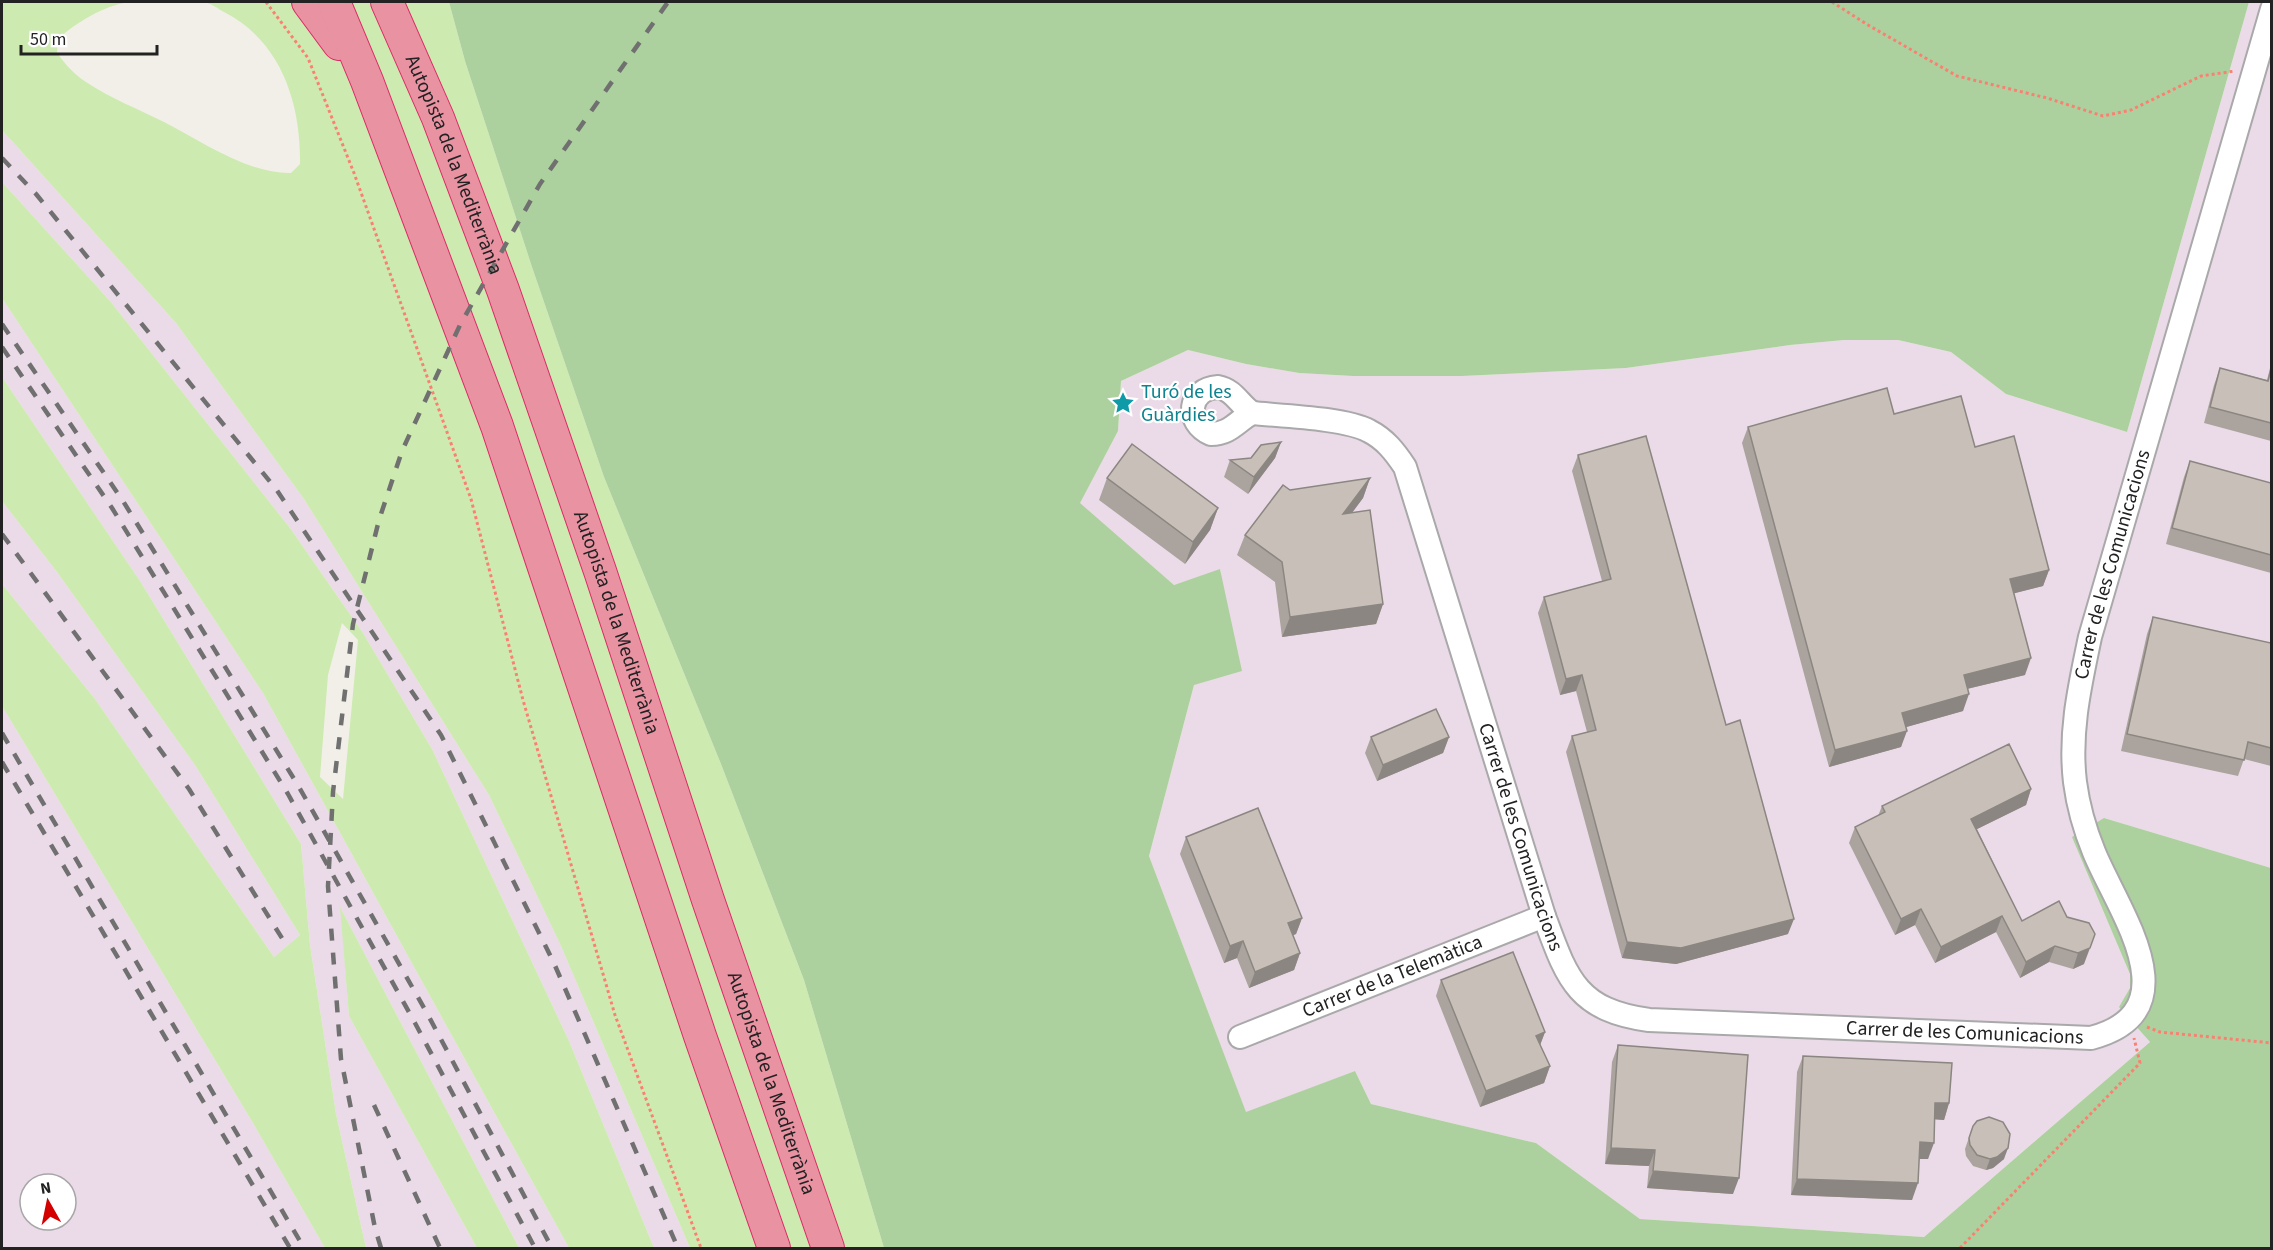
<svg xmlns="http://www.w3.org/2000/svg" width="2273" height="1250" font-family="'Source Sans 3',sans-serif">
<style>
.industrial{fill:#ebdbe8;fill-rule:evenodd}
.grass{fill:#cdebb0;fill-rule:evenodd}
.forest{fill:#add19e}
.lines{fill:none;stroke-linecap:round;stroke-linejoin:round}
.minor-casing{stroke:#a9a9a9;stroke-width:26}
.highway-casing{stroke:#dc2a67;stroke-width:34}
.path{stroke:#fa8072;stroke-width:3;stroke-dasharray:3 3;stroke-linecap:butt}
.minor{stroke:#fff;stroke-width:22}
.highway{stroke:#e892a2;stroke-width:32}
.rail{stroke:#707070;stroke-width:4.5;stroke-dasharray:12 12;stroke-linecap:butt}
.wall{fill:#aba49e}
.shaded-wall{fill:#8b8681}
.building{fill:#c7bfb8;stroke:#8b8681;stroke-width:1.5}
.labels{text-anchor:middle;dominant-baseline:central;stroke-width:4.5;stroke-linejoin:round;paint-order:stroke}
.street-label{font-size:20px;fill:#222;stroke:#fff}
.culture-label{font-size:20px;fill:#0d838f;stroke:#fff;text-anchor:start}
</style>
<rect width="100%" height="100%" fill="#f2efe9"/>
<g class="industrial">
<path d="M2249,2H2271V868L2104,818L2122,953L2130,974V988L2120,1007L2150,1042L1924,1237L1640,1219L1536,1143L1371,1104L1355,1071L1246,1113L1149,856L1194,685L1221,570L1174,585L1079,503L1118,431L1121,381L1188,350L1246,364L1299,373L1353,376H1462L1626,368L1790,345L1844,340H1898L1951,352L2006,394L2127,432Z"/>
<path d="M2,130L176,323L304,499L489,795L561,946L690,1248H654L569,1041L432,749L363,633L290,528L110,301L2,182Z"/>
<path d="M2,298L263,693L569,1248H519L341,909L349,1016L477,1248H366L336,1114L310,945L301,844L140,581L2,377Z"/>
<path d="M2,501L57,572L195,765L300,935L274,957L95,699L2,584Z"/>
<path d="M2,706L253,1123L325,1248H2ZM30,1184H66V1220H30Z"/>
</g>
<g class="grass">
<path d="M2,2H129C103,6 77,22 58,39L57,53C65,64 74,74 86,82C110,98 138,109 164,122C201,141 248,174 291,173L300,164C301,103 281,41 224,12C217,8 211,3 203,2H449L465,61L532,267L604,477L721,764L804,980L884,1248H690L561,946L489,795L304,499L176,323L2,130Z"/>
<path d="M2,182L110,301L290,528L363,633L432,749L569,1041L654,1248H569L263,693L2,298ZM342,623L358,640L343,799L320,777L328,675Z"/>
<path d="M2,377L140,581L301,844L310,945L336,1114L366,1248H325L253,1123L2,706V584L95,699L274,957L300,935L195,765L57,572L2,501Z"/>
<path d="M340,907L519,1248H477L349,1016Z"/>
</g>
<path class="forest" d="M449,2H2249L2127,432L2006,394L1951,352L1898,340H1844L1790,345L1626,368L1462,376H1353L1299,373L1246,364L1188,350L1121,381L1118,431L1080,503L1174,585L1220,569L1242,671L1194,685L1149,856L1246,1112L1355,1071L1371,1104L1536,1143L1640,1219L1924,1237L2150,1042L2119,1007L2130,988V974L2072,837L2104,818L2271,868V1248H884L804,980L721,764L604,477L532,267L465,61Z"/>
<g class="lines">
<g class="minor-casing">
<g id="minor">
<path d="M1218,387C1234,390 1239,404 1252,413C1237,421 1230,434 1211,434C1184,422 1188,389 1218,387Z"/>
<path id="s1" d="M1252,413C1281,416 1345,418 1369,431C1385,439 1395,452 1405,467L1544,916C1567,978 1576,1010 1649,1020L2091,1038C2194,1011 2118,911 2094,852C2085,830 2078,805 2075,782C2069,732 2080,685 2090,637L2272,9"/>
<path id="s2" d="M1240,1037L1544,916"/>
</g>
</g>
<g class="highway-casing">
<g id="highway">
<path d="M308,2L339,44"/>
<path d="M334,2L367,81L497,426L700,1036L774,1248"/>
<path id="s3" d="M387,2L438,118L503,290L600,571L708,900L828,1248"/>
</g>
</g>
<g class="path">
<path d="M266,2L308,58L354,173L471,499L523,700L615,1015L701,1248"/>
<path d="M1832,2L1868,25L1957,76L2047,98L2103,116L2131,110L2201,76L2235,71"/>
<path d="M2147,1027L2160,1032L2272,1043"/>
<path d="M1960,1248L2140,1063L2134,1038"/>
</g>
<use href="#minor" class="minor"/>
<use href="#highway" class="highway"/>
<g class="rail">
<path d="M2,158L36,194L276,489L441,735L553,961L678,1248"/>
<path d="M2,324L123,501L299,787L428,1015L552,1248"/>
<path d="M2,347L112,508L288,794L415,1023L535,1248"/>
<path d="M2,534L189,789L285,943"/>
<path d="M2,733L304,1248"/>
<path d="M2,762L290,1248"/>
<path d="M374,1105L440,1248"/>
<path d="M381,1248L375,1228L341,1059L328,886L333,792L353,624L379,520L402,451L460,325L540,184L668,2"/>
</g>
</g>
<g class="wall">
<path d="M2271,364V441L2204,423L2214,385L2220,368L2267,380Z"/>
<path d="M1894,414L1975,447L2049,570L2043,586L2014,593L2025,675L1967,689L1963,711L1906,727L1901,747L1829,767L1742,443L1748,427Z"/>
<path d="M1281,442L1275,458L1248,494L1224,477L1230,460L1251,458Z"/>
<path d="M1578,455L1726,725L1788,934L1676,964L1622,958L1566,752L1572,736L1587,732L1576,691L1560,695L1538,613L1544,597L1602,581L1572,471Z"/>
<path d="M2190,461L2271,483V573L2166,544L2184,477Z"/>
<path d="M1107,478L1218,508L1210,530L1185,564L1099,500Z"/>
<path d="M1370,478L1363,498L1352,513L1383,604L1376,624L1282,637L1275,582L1237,555L1245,535L1290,490Z"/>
<path d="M2153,617L2271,643V766L2244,759L2238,776L2121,751L2147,634Z"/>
<path d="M1371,737H1449L1443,753L1377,781L1365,753Z"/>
<path d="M2031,789L2026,805L1977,829L2022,921L2059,901L2084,964L2073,969L2049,962L2020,978L1996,932L1935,963L1915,925L1895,935L1849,843L1855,827L1878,816L1882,806Z"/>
<path d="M1186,837L1302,918L1296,934L1293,935L1300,953L1294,970L1249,988L1237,958L1224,963L1180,854Z"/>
<path d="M1441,980L1545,1032L1540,1045L1550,1066L1544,1083L1480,1107L1436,996Z"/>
<path d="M1618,1045L1733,1194L1647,1188L1649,1166L1605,1164L1612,1062Z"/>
<path d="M1803,1056L1949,1103L1944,1120L1935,1119L1928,1159H1919L1912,1200L1791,1195L1797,1072Z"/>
<path d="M1973,1126L2004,1159L1993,1168L1986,1170L1973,1166L1966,1156L1965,1149Z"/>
</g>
<g class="shaded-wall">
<path d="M1281,442L1275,458L1248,494L1254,477Z"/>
<path d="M1370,478L1363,498L1336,534L1343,514Z"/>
<path d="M1218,508L1210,530L1185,564L1193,542Z"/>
<path d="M2049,570L2043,586L2004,596L2010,579Z"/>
<path d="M1383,604L1376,624L1282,637L1290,617Z"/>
<path d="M2031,658L2025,675L1958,691L1964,675Z"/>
<path d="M1582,675L1576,691L1560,695L1566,679Z"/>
<path d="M1969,694L1963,711L1896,730L1902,713Z"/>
<path d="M1907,731L1901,747L1829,767L1835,750Z"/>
<path d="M1449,737L1443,753L1377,781L1383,765Z"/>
<path d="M2031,789L2026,805L1965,835L1971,819Z"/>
<path d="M1921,909L1915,925L1895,935L1901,919Z"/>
<path d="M2002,916L1996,932L1935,963L1941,947Z"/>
<path d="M1302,918L1296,934L1282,940L1288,923Z"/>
<path d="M1794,919L1788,934L1676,964L1622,958L1627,942Z"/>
<path d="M1243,941L1237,958L1224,963L1230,946Z"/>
<path d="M2055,946L2049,962L2020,978L2026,962Z"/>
<path d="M2090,948L2084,964L2073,969L2078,953Z"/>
<path d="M1300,953L1294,970L1249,988L1255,972Z"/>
<path d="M1545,1032L1539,1048L1536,1036Z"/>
<path d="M1550,1066L1544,1083L1480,1107L1486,1091Z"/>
<path d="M1935,1103H1949L1944,1120L1929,1119Z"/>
<path d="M1920,1142L1934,1143L1928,1159H1914Z"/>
<path d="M1611,1148L1655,1150L1649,1166L1605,1164Z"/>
<path d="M2008,1148L2004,1159L1993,1168L1986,1170L1990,1159Z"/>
<path d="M1653,1171L1739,1178L1733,1194L1647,1188Z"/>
<path d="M1797,1179L1918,1183L1912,1200L1791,1195Z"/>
</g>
<g class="building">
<path d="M2220,368L2268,381L2271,369V423L2210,407Z"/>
<path d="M1887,388L1894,414L1961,396L1975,447L2014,436L2049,570L2010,579L2031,658L1964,675L1969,694L1902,713L1907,731L1835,750L1748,427Z"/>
<path d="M1646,436L1726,725L1740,720L1794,919L1681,948L1627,942L1572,736L1596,730L1582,675L1566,679L1544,597L1611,579L1578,455Z"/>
<path d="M1281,442L1254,477L1230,460L1251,458L1261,445Z"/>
<path d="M1132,444L1218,508L1193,542L1107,478Z"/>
<path d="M2190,461L2271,483V555L2172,528Z"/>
<path d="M1370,478L1343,514L1370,510L1383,604L1290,617L1282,562L1245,535L1283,485L1290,490Z"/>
<path d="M2153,617L2271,643V748L2248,742L2244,760L2127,734Z"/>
<path d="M1436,709L1449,737L1383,765L1371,737Z"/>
<path d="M2009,744L2031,789L1971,819L2022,921L2059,901L2067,917L2089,923L2095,934L2090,948L2078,953L2055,946L2026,962L2002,916L1941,947L1921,909L1901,919L1855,827L1885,812L1882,806Z"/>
<path d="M1258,808L1302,918L1288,923L1300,953L1255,972L1243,941L1230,946L1186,837Z"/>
<path d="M1513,952L1545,1032L1536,1036L1550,1066L1486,1091L1441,980Z"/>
<path d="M1618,1045L1748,1055L1739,1178L1653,1171L1655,1150L1611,1148Z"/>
<path d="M1803,1056L1952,1063L1949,1103H1935L1934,1143L1920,1142L1918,1183L1797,1179Z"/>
<path d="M1989,1117L2003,1122L2010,1134L2008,1148L1997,1157L1990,1159L1977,1155L1970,1145L1969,1138L1973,1126L1977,1121Z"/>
</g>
<defs>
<g id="sight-bare" transform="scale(1.8)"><path d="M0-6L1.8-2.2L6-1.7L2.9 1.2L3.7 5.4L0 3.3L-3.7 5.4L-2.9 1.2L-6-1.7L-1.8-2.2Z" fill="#0f9aa8" stroke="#fff" stroke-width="2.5" paint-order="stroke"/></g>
</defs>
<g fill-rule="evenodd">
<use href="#sight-bare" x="1123" y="403"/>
</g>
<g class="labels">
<g class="street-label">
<text stroke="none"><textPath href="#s3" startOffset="176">Autopista de la Mediterrània</textPath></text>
<text stroke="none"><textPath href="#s1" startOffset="1761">Carrer de les Comunicacions</textPath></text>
<text stroke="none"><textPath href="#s3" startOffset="662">Autopista de la Mediterrània</textPath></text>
<text stroke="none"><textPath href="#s1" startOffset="558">Carrer de les Comunicacions</textPath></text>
<text stroke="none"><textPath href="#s2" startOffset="164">Carrer de la Telemàtica</textPath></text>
<text stroke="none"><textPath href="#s1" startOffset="1116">Carrer de les Comunicacions</textPath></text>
<text stroke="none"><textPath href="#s3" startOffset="1148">Autopista de la Mediterrània</textPath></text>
</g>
<g class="culture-label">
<text x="1141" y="392">Turó de les<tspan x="1141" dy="23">Guàrdies</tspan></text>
</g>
</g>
<rect width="2273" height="1250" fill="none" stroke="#222222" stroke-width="6"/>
<g transform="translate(48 1202) rotate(351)"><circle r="28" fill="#ffffff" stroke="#a7a7a7" stroke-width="1.5"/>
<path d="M0-4.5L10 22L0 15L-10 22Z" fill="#d40000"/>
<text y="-9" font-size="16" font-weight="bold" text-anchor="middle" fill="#222222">N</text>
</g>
<path d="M21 45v9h136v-9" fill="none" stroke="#222222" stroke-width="3"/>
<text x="30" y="45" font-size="18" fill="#222222" stroke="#ffffff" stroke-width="4.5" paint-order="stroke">50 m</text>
</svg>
